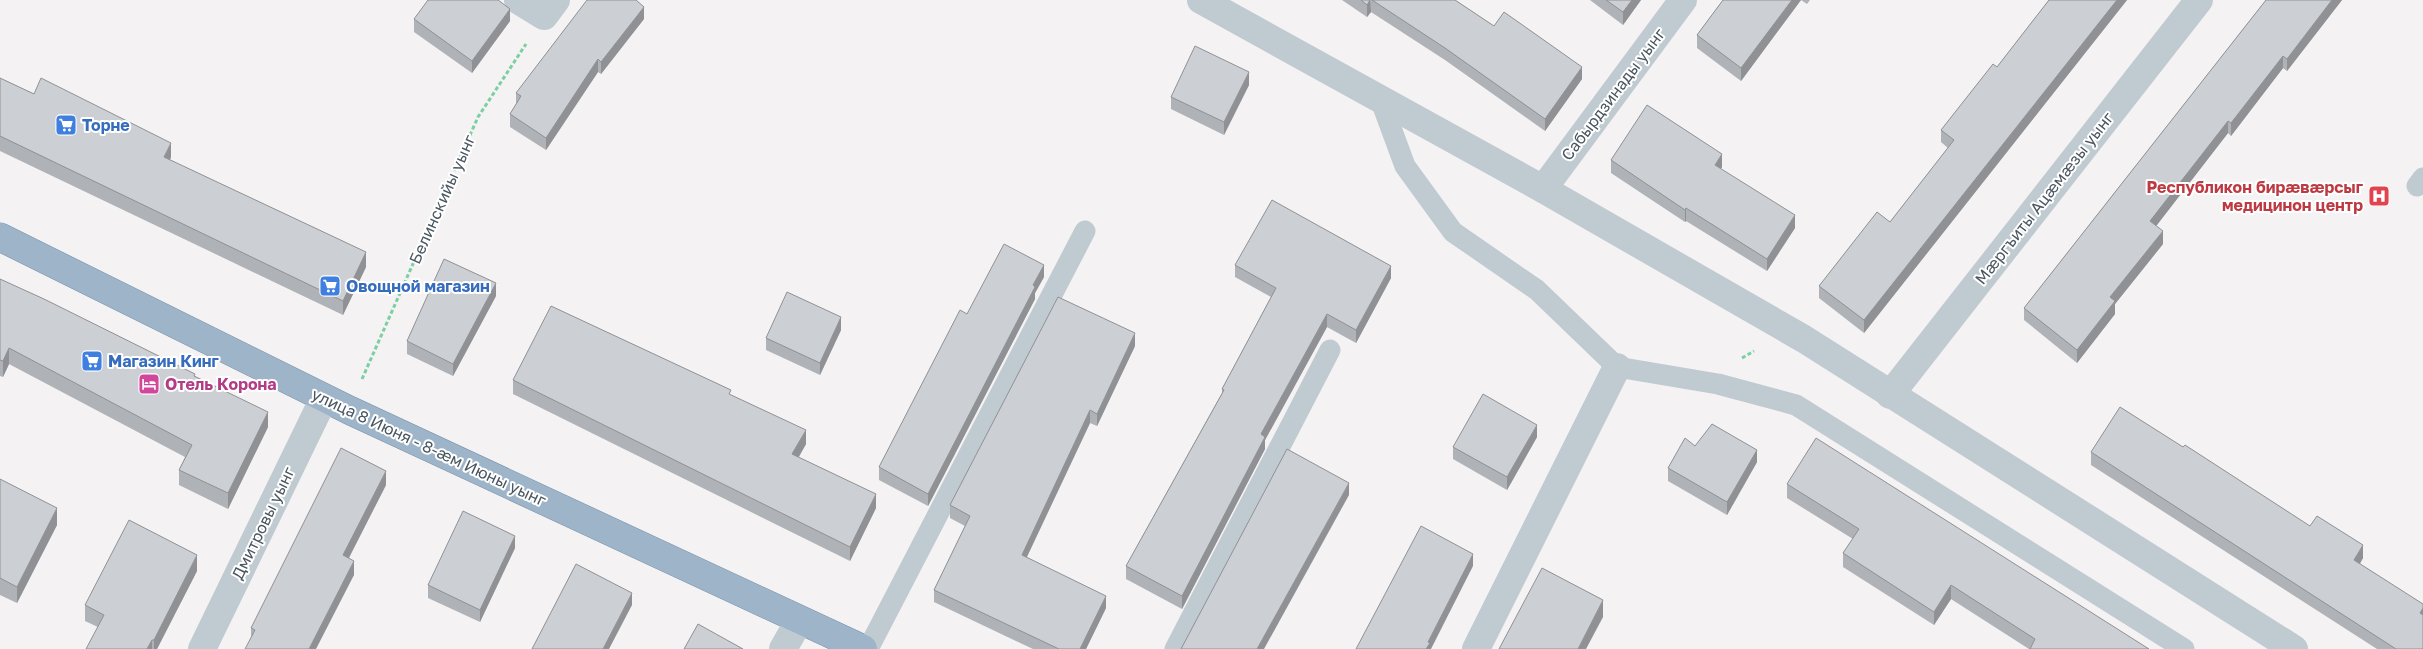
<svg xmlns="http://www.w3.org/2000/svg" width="2423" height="649" font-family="'Golos Text',sans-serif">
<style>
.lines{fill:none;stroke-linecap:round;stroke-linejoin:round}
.trunk-casing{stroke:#7691ac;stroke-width:29}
.path{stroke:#7acfa3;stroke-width:3;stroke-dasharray:4 2.5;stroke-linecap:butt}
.service{stroke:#c0cad1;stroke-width:21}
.minor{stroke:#c0cad1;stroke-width:28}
.tertiary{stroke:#c0cad1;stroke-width:28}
.trunk{stroke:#9eb4c8;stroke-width:28}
.wall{fill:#afb2b6}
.shaded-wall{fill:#8f9194}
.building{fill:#cccfd4;stroke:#8f9194}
.labels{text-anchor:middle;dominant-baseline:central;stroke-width:4;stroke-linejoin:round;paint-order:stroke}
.street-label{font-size:16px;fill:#4a5660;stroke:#fff}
.shop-label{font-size:16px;font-weight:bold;fill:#366cbe;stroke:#fff;text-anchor:start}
.health-label{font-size:16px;font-weight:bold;fill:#be3a42;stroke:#fff;text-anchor:end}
.hotel-label{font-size:16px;font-weight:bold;fill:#b23c85;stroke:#fff;text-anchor:start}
</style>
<rect width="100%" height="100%" fill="#f4f2f2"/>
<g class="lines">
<g class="trunk-casing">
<path id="trunk" d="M0,237L349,410L863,649"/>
</g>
<g class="path">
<path d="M1742,358L1754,351"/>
<path d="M362,379L478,117L526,44"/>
</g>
<g class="service">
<path d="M1381,101L1405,166L1453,232L1537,290L1617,367L1718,384L1796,405L2184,649"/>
<path d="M2417,186L2423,178"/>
<path d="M868,649L1085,231"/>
<path d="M1175,649L1330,350"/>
</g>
<g class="minor">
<path d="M518,0L544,16L556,0"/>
<path d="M1543,189L1683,0"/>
<path d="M1890,395L2199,0"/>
<path d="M202,649L324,398"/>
<path d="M783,649L799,621"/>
<path d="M1476,649L1617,367"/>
</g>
<path class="tertiary" d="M1201,0L1543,189L1804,339L2294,649"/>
<use href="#trunk" class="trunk"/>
</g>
<g class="wall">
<path d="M1342,0H1455L1494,26L1582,79L1545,131L1445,60L1371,12L1367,17Z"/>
<path d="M1590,0H1641L1623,25Z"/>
<path d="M1723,0H1810L1807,4L1801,0L1741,81L1697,48V35Z"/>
<path d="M2049,0H2127L1864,333L1819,298V286L1890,222L1948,148L1941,142V130L1997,67Z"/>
<path d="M2266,0H2342L2287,71L2283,68L2231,136L2228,133L2156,226L2163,244L2115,304V314L2077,363L2024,320V308Z"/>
<path d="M414,19L510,21L472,73L414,32Z"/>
<path d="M644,19L601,74L598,72L546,150L510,127V114L516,104V93Z"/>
<path d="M0,78L171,157L170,160L366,267L343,315L0,151Z"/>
<path d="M1249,85L1224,135L1171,109V97Z"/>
<path d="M1611,160L1722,167L1720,169L1795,228L1767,271L1686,221L1685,222L1611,173Z"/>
<path d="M1235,265L1391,278L1356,343L1327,327L1265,440V449L1182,609L1126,579V566L1222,393V389L1271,297L1235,277Z"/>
<path d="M1044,277L1035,293V299L928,506L879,480V467L967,314Z"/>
<path d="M0,279L195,376L268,427L228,509L179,485V470L185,457L9,364L3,377L0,376Z"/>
<path d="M496,296L453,376L407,354V341Z"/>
<path d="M841,330L820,375L766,350V338Z"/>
<path d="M1135,346L1097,426L1090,423L1027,557L1106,608L1086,649H1033L934,602V590L965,526L950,518V505Z"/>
<path d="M513,380L731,395L806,444L799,457L876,508L850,561L513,394Z"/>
<path d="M1537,437L1507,490L1453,459V447Z"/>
<path d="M1695,446L1757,462L1727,515L1668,481V468Z"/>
<path d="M2091,452L2310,526L2363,558L2360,564L2423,649H2377L2091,465Z"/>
<path d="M0,479L57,525L17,603L0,595Z"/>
<path d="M1787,484L2149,649H2029L1951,599L1934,625L1843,567V553L1853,539L1787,498Z"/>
<path d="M386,485L349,558L354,575L251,637V628Z"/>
<path d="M515,548L480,622L428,598V585Z"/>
<path d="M197,571L157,649H86L98,627L85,621V605Z"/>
</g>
<g class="shaded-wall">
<path d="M1370,0L1371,12L1367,17V5Z"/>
<path d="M1632,0H1641L1623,25V12Z"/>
<path d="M1792,0H1801L1741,81V68Z"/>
<path d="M2117,0H2127L1864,333V320Z"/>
<path d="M2332,0H2342L2287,71V59Z"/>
<path d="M644,7V19L601,74V62Z"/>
<path d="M510,9V21L472,73V61Z"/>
<path d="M2283,56V68L2231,136V123Z"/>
<path d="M598,59V72L546,150V138Z"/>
<path d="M1582,67V79L1545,131V119Z"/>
<path d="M1249,72V85L1224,135V122Z"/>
<path d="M2228,121V133L2150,234V221Z"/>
<path d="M171,143V157L164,172V157Z"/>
<path d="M1722,154V167L1715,178V165Z"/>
<path d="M1686,208V221L1685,222V210Z"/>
<path d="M1795,215V228L1767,271V259Z"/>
<path d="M2163,231V244L2115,304V314L2077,363V350L2110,297Z"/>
<path d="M366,252V267L343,315V301Z"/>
<path d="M1044,265V277L1035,293V299L928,506V494L1033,285Z"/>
<path d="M1391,266V278L1356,343V330Z"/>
<path d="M496,283V296L453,376V364Z"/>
<path d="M1327,314V327L1265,440V449L1182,609V596L1261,434Z"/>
<path d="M841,317V330L820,375V363Z"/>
<path d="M1135,333V346L1097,426V414Z"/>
<path d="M9,348V364L3,377V361Z"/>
<path d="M1090,410V423L1022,567V555Z"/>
<path d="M268,412V427L228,509V493Z"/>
<path d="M1537,425V437L1507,490V477Z"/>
<path d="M806,430V444L792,468V454Z"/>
<path d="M1757,450V462L1727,515V502Z"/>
<path d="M386,471V485L343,569V555Z"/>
<path d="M1349,483V495L1264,649H1257Z"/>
<path d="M876,494V508L850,561V547Z"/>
<path d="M57,508V525L17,603V587Z"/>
<path d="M515,536V548L480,622V610Z"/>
<path d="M2363,545V558L2354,572V560Z"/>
<path d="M1473,554V566L1431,649H1426L1428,642Z"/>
<path d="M197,555V571L157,649H154V640Z"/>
<path d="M354,561V575L316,649H309Z"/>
<path d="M1951,585V599L1934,625V612Z"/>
<path d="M632,593V605L609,649H603Z"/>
<path d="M1106,596V608L1086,649H1080Z"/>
<path d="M1603,600V617L1586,649H1578Z"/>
<path d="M2423,608V621L2420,613Z"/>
<path d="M152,640V649H147Z"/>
</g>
<g class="building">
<path d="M428,0H498L510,9L472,61L414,19Z"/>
<path d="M587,0H636L644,7L601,62L598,59L546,138L510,114L521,96L516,93Z"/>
<path d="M1361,0H1370L1367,5Z"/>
<path d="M1372,0H1455L1494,26L1504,12L1582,67L1545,119L1445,48Z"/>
<path d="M1606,0H1632L1623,12Z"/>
<path d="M1723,0H1792L1741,68L1697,35Z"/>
<path d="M2049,0H2117L1864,320L1819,286L1877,212L1890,222L1954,140L1941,130L1993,64L1997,67Z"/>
<path d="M2266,0H2332L2287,59L2283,56L2231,123L2228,121L2150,221L2163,231L2110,297L2115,301L2077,350L2024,308Z"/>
<path d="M1195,46L1249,72L1224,122L1171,97Z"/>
<path d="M0,78L34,94L41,78L171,143L164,157L366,252L343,301L0,136Z"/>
<path d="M1647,105L1722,154L1715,165L1795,215L1767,259L1686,208L1685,210L1611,160Z"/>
<path d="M1272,200L1391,266L1356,330L1327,314L1261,434L1265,437L1182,596L1126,566L1224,390L1222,389L1276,288L1235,265Z"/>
<path d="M1004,244L1044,265L1033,285L1035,287L928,494L879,467L960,310L967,314Z"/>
<path d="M444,259L496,283L453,364L407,341Z"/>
<path d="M0,279L44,299L195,374L194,376L268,412L228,493L179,470L192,445L9,348L3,361L0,360Z"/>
<path d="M787,292L841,317L820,363L766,338Z"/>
<path d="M1058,297L1135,333L1097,414L1090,410L1022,555L1106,596L1080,649H1059L934,590L970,516L950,505Z"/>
<path d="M551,306L731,390L729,394L806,430L792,454L876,494L850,547L513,380Z"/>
<path d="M1483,394L1537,425L1507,477L1453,447Z"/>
<path d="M2120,407L2183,447L2185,445L2310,526L2317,516L2363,545L2354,560L2423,604V608L2420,613L2423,615V649H2396L2091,452Z"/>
<path d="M1712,424L1757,450L1727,502L1668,468L1685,438L1695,446Z"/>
<path d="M1816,438L2149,649H2030L2035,639L1951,585L1934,612L1843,553L1859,529L1787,484Z"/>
<path d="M341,448L386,471L343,555L354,561L309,649H245L255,630L251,628Z"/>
<path d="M1287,449L1349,483L1257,649H1181Z"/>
<path d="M0,479L57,508L17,587L0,578Z"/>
<path d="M463,511L515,536L480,610L428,585Z"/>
<path d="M129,520L197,555L154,640H152L147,649H86L104,615L85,605Z"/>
<path d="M1421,526L1473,554L1428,642L1430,643L1426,649H1356Z"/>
<path d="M576,564L632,593L603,649H532Z"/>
<path d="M1542,568L1603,600L1578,649H1499Z"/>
<path d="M698,624L743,649H684Z"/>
</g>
<defs>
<g id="supermarket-square" transform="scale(1.125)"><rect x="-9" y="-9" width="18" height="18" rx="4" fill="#3f7fe0" stroke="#fff"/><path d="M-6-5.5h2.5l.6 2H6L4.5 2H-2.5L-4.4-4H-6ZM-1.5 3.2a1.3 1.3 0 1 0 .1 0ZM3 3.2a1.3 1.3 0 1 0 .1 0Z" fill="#fff"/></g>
<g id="hospital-square" transform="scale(1.125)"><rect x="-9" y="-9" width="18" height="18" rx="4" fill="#e0444e" stroke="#fff"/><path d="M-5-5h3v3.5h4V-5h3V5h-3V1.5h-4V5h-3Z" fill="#fff"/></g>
<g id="hotel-square" transform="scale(1.125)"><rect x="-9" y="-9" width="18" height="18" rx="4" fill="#d1479c" stroke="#fff"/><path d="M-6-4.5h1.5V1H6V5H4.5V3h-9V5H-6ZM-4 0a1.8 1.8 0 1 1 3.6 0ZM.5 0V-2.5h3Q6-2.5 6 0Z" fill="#fff"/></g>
</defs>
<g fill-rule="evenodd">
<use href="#supermarket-square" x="66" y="125"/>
<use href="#hospital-square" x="2379" y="196"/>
<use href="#supermarket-square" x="330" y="286"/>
<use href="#supermarket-square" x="92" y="361"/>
<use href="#hotel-square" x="149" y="384"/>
</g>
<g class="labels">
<g class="street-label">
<text transform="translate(1613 94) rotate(-53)">Сабырдзинады уынг</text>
<text transform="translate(2044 198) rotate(-52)">Мӕргъиты Ацӕмӕзы уынг</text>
<text transform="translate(442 199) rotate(-66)">Белинскийы уынг</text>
<text transform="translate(429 447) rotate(25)">улица 8 Июня - 8-ӕм Июны уынг</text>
<text transform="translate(263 523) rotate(-64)">Дмитровы уынг</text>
</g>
<g class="shop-label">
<text x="82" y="125">Торне</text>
<text x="346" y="286">Овощной магазин</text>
<text x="108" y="361">Магазин Кинг</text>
</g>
<g class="health-label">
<text x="2363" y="187">Республикон бирæвæрсыг<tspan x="2363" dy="18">медицинон центр</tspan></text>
</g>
<g class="hotel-label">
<text x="165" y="384">Отель Корона</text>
</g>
</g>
</svg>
